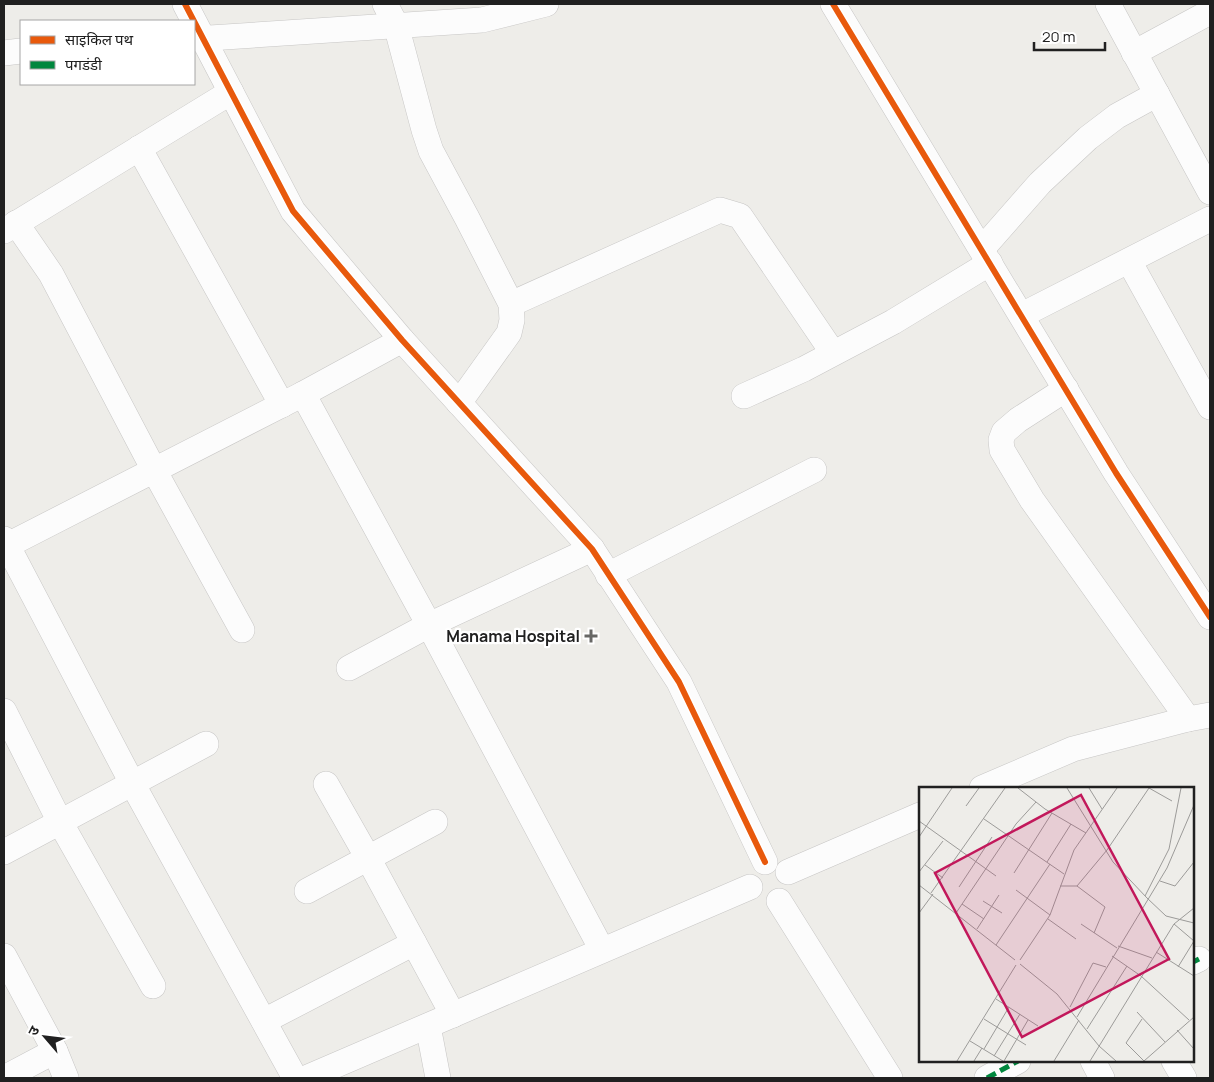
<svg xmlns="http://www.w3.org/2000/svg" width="1214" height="1082" font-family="Manrope,'Noto Sans Devanagari',sans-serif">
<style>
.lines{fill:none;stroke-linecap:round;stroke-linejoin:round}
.minor-casing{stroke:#c7c6c5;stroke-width:26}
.minor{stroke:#fcfcfc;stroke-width:25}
.quiet{stroke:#00873e;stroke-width:5;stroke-dasharray:10 5;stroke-linecap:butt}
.cycleway-casing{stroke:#fff;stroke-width:9}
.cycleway{stroke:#e8590c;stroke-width:6}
.poi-dot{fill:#686866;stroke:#fff;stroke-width:2}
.labels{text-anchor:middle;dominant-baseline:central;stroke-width:4.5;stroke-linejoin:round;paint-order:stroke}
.poi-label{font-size:16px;font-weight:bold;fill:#202020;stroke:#fff;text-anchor:end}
.inset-road{fill:none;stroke:#9c9b99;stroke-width:1}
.view{fill:#c2185b;fill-opacity:0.15;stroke:#c2185b;stroke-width:2.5}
.inset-edge{fill:none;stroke:#202020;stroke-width:2.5}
</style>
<rect width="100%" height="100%" fill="#eeede9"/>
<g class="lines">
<g class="minor-casing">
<g id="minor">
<path d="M185,4L293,211L402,340L592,549L679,682L765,862"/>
<path d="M385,4L396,25L424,130L431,151L467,218L511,304L512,320L509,333L459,403"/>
<path d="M833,4L1116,473L1210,617"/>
<path d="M1108,4L1210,192"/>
<path d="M194,39L482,20L546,4"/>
<path d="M4,53L21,51"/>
<path d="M1134,53L1210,12"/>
<path d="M139,148L282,405"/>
<path d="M16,223L51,274L154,470L242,630"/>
<path d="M4,231L231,92"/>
<path d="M982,249L1040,183L1088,138L1117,116L1157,94"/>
<path d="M1129,261L1210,407"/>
<path d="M511,304L720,210L740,216L833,353"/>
<path d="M1022,315L1210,219"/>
<path d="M1066,389L1018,420L1004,432L1001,440L1002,450L1032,500L1188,719"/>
<path d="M303,394L429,625L602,950"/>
<path d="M744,396L804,369L893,322L990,263"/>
<path d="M4,539L132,783L295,1078"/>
<path d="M4,547L303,394L402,340"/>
<path d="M608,575L814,470"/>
<path d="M349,668L429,625L592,549"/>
<path d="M4,711L60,822L153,986"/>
<path d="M326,784L368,858L453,1015"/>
<path d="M982,788L1073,749L1188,719L1210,715"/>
<path d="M4,852L206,744"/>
<path d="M788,872L920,815"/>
<path d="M307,891L435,822"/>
<path d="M779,901L890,1078"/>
<path d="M4,956L55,1051L66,1078"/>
<path d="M1193,962L1199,959"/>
<path d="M264,1021L414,943"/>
<path d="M428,1026L438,1078"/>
<path d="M1093,1061L1102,1078"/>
<path d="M1174,1061L1184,1078"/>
<path d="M4,1078L55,1051"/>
<path d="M306,1078L750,887"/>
<path d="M987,1078L1018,1061"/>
</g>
</g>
<use href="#minor" class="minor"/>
<g class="quiet">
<path d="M1193,962L1199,959"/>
<path d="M987,1078L1018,1061"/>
</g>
<g class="cycleway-casing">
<g id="cycleway">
<path d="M185,4L293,211L402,340L592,549L679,682L765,862"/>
<path d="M833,4L1116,473L1210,617"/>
</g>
</g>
<use href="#cycleway" class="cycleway"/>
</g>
<path class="poi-dot" d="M588.5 628.5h5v5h5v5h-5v5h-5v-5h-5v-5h5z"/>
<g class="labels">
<g class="poi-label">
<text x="580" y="636">Manama Hospital</text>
</g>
</g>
<g transform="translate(919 787)">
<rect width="275" height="275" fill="#eeede9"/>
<path class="inset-road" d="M99,1L126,22L167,46M148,1L194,75L228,111L247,129L275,136M170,1L183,22M230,1L253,14M47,19L60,1M65,32L145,87M0,34L77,89M0,50L33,1M128,75L152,37M6,78L24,91M0,85L24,54M95,86L133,26M241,94L256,99L275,75M0,98L96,173M141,99H158L188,63L230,1M158,99L186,120L175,146M40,100L73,50M97,103L131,128M12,106L86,1M226,109L250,62L262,1M64,114L83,126M43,117L65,132M0,126L14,107M37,126L97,37L117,15M129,132L157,152M162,137L198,161M255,137L275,154M58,142L80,108M77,158L131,77M199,159L233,171M237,165L275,189M193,169L222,189L270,233M101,173L131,128L155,63L198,1M101,177L138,207L180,259L197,274M259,180L275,154M77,212L119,239M151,220L174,176L187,180M218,225L246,255M158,230L248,81L275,18M65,232L107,258M223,232L207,256L225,274M168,242L208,179M258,243L275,262M51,254L84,274M65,262L90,220M75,269L101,227M38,274L97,178M55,274L63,261M85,274L109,233M135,274L160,233M171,274L255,137L275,121M225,274L275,230"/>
<path class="view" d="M162,8L250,172L103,250L16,86Z"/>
<rect width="275" height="275" class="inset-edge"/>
</g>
<rect width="1214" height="1082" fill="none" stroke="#202020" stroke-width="10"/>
<rect x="20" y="20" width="175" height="65" fill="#ffffff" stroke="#a6a6a6"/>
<rect x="30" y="36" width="25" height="8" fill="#e8590c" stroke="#a6a6a6"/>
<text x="65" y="45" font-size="15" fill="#202020">साइकिल पथ</text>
<rect x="30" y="61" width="25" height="8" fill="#00873e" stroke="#a6a6a6"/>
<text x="65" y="70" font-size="15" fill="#202020">पगडंडी</text>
<g transform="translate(45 1037) rotate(298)" stroke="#ffffff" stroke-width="4" paint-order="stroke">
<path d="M0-4L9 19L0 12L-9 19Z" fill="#202020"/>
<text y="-8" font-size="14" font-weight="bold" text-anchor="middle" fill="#202020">उ</text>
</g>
<path d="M1034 42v8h71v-8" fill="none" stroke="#202020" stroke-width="2.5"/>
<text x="1042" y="42" font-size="15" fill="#202020" stroke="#ffffff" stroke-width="4" paint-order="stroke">20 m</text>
</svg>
